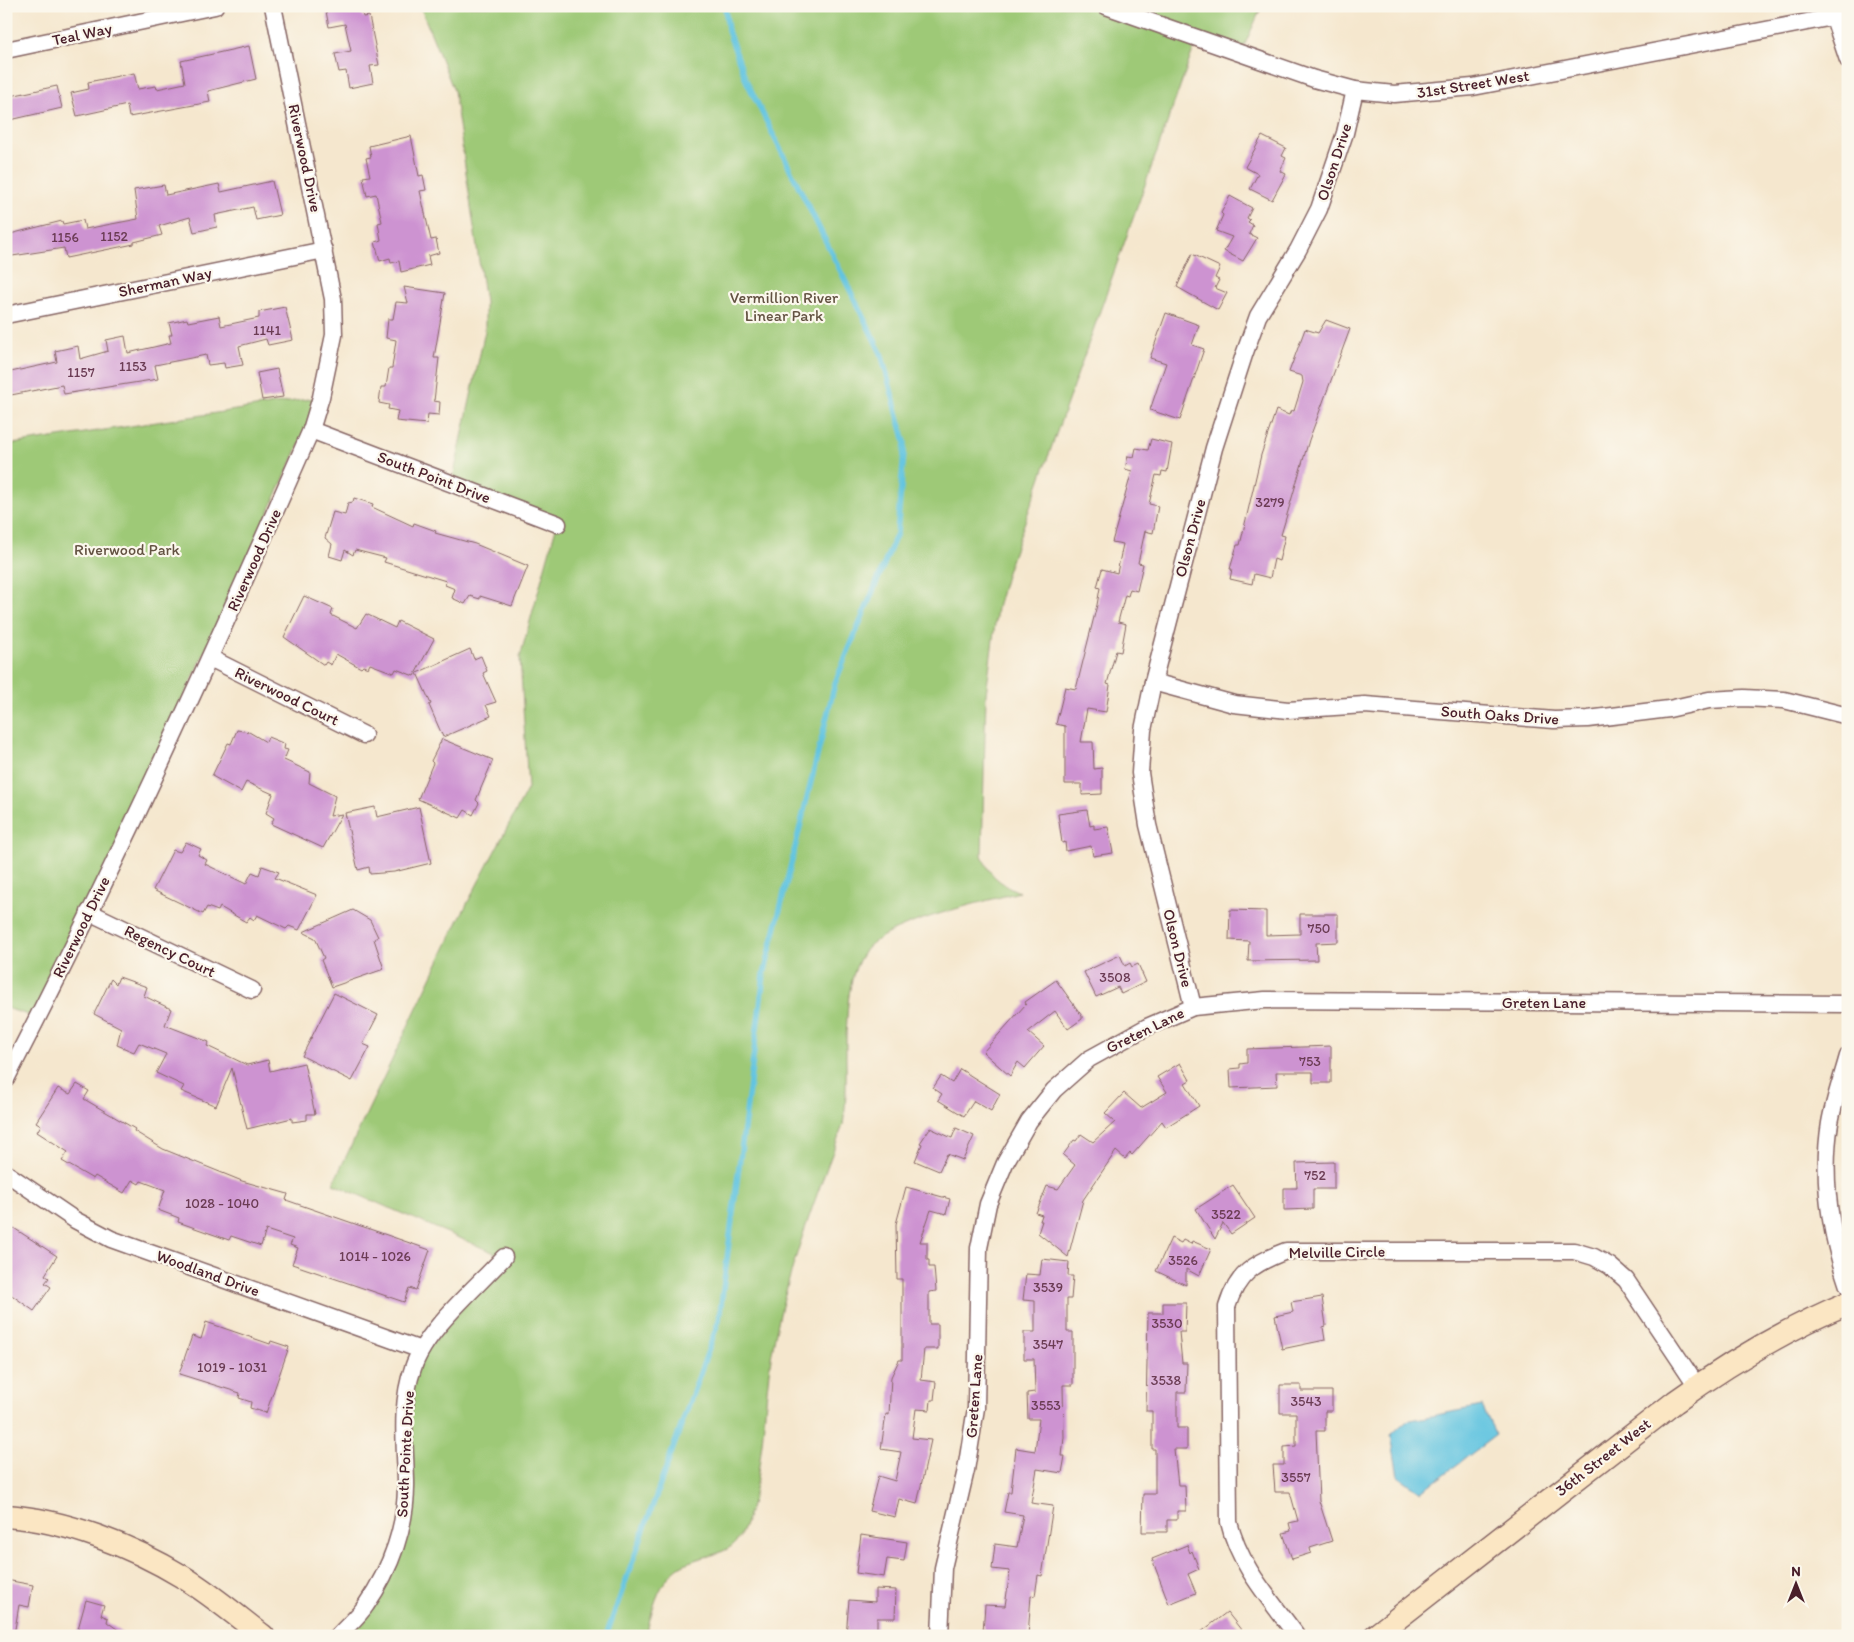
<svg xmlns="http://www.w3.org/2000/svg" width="1854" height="1642" font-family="Itim,sans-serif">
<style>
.green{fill:#9ec977;stroke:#747451}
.water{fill:#62c4e0;stroke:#567286}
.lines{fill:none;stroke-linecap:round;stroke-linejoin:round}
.stream{stroke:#62c4e0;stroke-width:5.5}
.building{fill:#cd93d1}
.street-casing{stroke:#866564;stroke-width:19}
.secondary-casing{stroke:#866564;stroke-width:25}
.street{stroke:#fff;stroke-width:16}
.secondary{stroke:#fbe6c3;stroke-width:22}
.labels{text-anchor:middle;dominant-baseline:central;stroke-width:4.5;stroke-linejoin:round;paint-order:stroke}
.number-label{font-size:14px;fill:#6b3c54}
.street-label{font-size:16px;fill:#4a1f2b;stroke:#fbf7ec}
.park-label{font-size:16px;fill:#635242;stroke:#fbf7ec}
</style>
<rect width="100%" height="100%" fill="#fbf7ec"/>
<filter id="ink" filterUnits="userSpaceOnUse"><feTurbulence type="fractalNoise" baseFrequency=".02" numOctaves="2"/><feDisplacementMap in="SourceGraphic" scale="10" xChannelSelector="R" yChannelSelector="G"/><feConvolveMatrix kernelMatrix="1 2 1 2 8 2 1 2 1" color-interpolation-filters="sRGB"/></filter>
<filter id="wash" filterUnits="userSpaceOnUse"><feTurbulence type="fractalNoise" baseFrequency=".0096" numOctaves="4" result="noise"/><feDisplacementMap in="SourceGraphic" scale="20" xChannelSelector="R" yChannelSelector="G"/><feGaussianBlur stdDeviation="1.12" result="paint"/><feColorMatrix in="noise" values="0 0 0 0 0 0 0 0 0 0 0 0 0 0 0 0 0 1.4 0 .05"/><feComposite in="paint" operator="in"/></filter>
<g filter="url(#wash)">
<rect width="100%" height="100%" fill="#f5e7ce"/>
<g class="green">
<path d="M420,6H1262L1241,53L1197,39L1007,572L997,608L986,694L982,855C989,876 1000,883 1019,892C985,902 883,923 864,952C851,971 848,996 847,1018C844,1054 849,1089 843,1125C815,1199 786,1274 772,1352C762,1410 765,1480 741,1534C730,1560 693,1553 674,1571C657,1586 651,1614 646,1636H338L365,1607L400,1533L413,1367L504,1257L333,1184L459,919L528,788L520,657L557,524L452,483L485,331V302L454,91Z"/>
<path d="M321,397L38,1018L6,1008V445Z"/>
</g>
<path class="water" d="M1482,1406L1496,1435L1421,1492L1398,1476L1391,1435L1406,1421Z"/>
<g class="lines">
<path class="stream" d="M606,1636L719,1320L764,975L835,683L897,533L905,442L881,353L746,80L728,31L725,6"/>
</g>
<g id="blocks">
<g class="building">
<path d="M325,6H360L363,17L369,16L379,65L370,66L373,83L349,88L346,71L339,72L335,54L351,51L345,24L329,27Z"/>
<path d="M249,46L256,79L208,91L210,102L129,117L127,105L77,116L71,93L89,89L88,82L134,73L138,89L156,86L157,89L185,83L181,61Z"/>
<path d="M57,86L62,108L6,121V97Z"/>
<path d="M411,136L419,176L423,175L426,190L420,191L431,240L436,239L439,253L428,256L430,265L401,272L399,261L391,263L390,258L380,261L375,242L381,240L378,223L382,222L376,194L367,196L363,177L370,176L366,158L371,157L369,146Z"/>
<path d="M1262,136L1286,148L1282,156L1286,158L1280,171L1286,174L1272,200L1250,189L1258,174L1245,167Z"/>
<path d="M272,181L280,215L256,220L253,207L215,215L217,227L194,232L190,217L159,226L162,235L134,242V244L66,258L64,248L6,257V235L62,221L63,224L83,220L85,229L138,219L134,190L164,185L166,195L219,184L221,192Z"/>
<path d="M1230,196L1252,208L1247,218L1250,220L1248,222L1253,225L1249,234L1257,238L1243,261L1224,251L1232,237L1216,231L1223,215L1221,213Z"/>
<path d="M1192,254L1220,267L1215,278L1219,280L1215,288L1227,293L1218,310L1177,287Z"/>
<path d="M404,287L445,293L434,358H439L434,401L440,402L439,415L428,414L427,424L396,421L398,411L388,409L389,405L379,403L381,387H386L389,368H392L396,340L386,338L388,319H393L396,302L408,303Z"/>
<path d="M285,307L293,340L268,345L266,339L239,346L243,365L225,368L224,363L208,365L206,355L155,365L158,379L64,394L62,385L6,396V373L57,362L55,351L78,346L80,359L108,351L106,340L125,336L128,353L171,343L169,335H172L169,323L187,319L188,322L219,316L221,326L259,318V312Z"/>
<path d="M1166,313L1199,325L1192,345L1204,349L1180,420L1150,410L1166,363L1150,358Z"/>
<path d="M1326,320L1350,329L1309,440L1281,535L1285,536L1279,561L1274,559L1270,578L1254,574L1252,584L1230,579L1232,569H1230L1237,545H1240L1261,455L1276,410L1289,415L1291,410L1294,411L1303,382L1302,376L1289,372L1295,356L1305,329L1318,333Z"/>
<path d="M277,369L283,397L262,400L257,373Z"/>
<path d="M1151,439L1172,444L1167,472L1162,471L1161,476L1156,475L1149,504L1158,506L1153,533L1145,531L1138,563L1143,564L1137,591L1130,589L1128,596L1125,595L1118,622L1126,624L1121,652L1116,651L1107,684L1110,685L1106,712L1087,709L1081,742H1093L1094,769L1102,768V794L1082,795V784H1065V726L1056,724L1065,687L1076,689L1097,605L1100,588L1097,587L1102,569L1117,573L1123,544L1112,542L1132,471L1125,469L1128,456L1134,457L1136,448L1148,450Z"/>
<path d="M354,498L373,504L372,507L413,526L414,523L436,531L435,533L475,544L528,566L512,606L480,596V599L470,596L465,604L452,598L455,589L445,585L446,581L384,562L386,558L355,550L353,555L345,550L342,560L329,556L332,544L325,538L333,512L345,515L348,503L353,502Z"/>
<path d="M304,596L333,609L331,615L357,628L366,614L395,628L398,621L434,639L414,676L396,669L394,673L370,664L368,668L363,666L361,668L336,654L331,665L326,662L324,665L284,637Z"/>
<path d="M470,649L474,659L481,656L487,671L483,673L496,702L486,705L491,716L443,737L429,705L431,704L417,673Z"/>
<path d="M237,730L249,732L266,742L268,737L285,744L284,749L288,750L284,760L310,772L309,783L335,796L330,816L342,814L323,848L271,824L274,818L266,813L273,794L246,782L241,792L212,776L228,743L231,744Z"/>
<path d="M442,739L493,760L476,800L479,803L473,815L465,810L460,818L418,799L433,763L431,761Z"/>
<path d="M375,807L377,817L419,807L431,863L394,872L370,874L369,867L358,870L345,813Z"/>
<path d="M1087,810L1090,826L1094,825V829L1108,827L1113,853L1093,856L1091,846L1066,851L1065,842L1062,843L1058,814Z"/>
<path d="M186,842L201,849L198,855L207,860L205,864L246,884L252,872L259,875L262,866L279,872L275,878L317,895L299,930L289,926L286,929L257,915L254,920L250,917L246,922L220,907L218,911L207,907L203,914L153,890L173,850L180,852Z"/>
<path d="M353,910L370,920L378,937L374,939L384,969L332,987L321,960L324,958L315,938L303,932Z"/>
<path d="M1230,910L1266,911V935L1300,934V914H1338V942L1316,943L1317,960L1248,961L1249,941L1229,940Z"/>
<path d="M1120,955L1125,966L1130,963L1132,967L1138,964L1146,982L1121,994L1118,987L1096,997L1084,972Z"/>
<path d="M119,977L147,987L144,996L171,1009L165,1025L209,1042L207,1046L247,1065L268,1060L270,1071L304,1063L315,1114H307V1120L292,1122V1118L247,1129L232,1068L216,1106L181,1091L184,1086L156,1073L166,1054L139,1043L134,1052L117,1045L121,1028L94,1014L111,979L116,984Z"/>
<path d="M1056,980L1082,1016V1019L1068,1029L1055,1011L1028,1032L1044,1046L1025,1068L1018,1062L1010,1076L983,1052L1026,1004L1025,1002Z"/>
<path d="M334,993L378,1015L363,1044L370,1047L352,1081L302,1056Z"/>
<path d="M1331,1046V1083H1313V1072H1276L1277,1086L1231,1088L1230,1069L1240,1068V1064L1247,1063V1049Z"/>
<path d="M1180,1063L1190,1080L1185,1083L1199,1106L1166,1127L1162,1121L1132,1155L1130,1153L1125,1159L1116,1151L1083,1200L1068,1257L1038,1233L1042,1221H1040L1042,1215L1036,1213L1047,1186L1058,1189L1075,1165L1063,1155L1074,1140L1076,1141L1081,1134L1093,1142L1115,1122L1105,1113L1124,1093L1141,1108L1167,1092L1157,1077Z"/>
<path d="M960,1069L1000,1094L991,1111L974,1101L964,1116L938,1100L942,1094L933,1088L941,1076L952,1083Z"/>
<path d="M77,1084L89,1091L84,1099L135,1129L134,1131L163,1149L242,1181L288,1194L286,1200L430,1250L416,1290L409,1288L404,1302L292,1264L298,1248L290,1245L293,1239L266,1230L261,1246L231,1236L229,1240L178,1222L179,1218L158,1210L165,1190L141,1181L139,1184L132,1180L124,1193L95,1176L93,1179L62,1161L68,1152L37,1132L41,1125L36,1122L58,1088L70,1094Z"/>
<path d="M930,1128L952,1138L956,1128L974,1136L963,1160L947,1154L939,1171L915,1161L922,1144L920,1143Z"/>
<path d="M1334,1162V1189H1313V1209L1284,1210V1188H1297L1296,1163Z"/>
<path d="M1233,1185L1255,1218L1231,1234L1223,1223L1215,1239L1196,1209Z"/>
<path d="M906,1187L950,1199L946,1214L931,1210L920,1242H927V1260H929V1267H934L936,1291L929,1292V1324H938V1349H924L921,1380L936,1382L934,1400H931L930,1410L916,1409L912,1438L931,1440L917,1504L899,1499L895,1517L869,1511L878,1476L895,1481L901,1452L881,1449L886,1414L889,1415L891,1377L899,1360H902V1279H897L896,1224Z"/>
<path d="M6,1223L57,1256L45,1275L49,1278L45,1283L51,1287L34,1311L6,1291Z"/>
<path d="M1171,1238L1181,1243L1183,1240L1191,1244L1192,1241L1211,1249L1199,1276L1186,1269V1285L1156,1271Z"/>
<path d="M1042,1259L1069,1262L1068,1276H1073L1071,1299H1067V1332H1073V1385H1063L1064,1437L1062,1456H1065L1062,1473L1037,1469L1031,1503L1053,1506L1042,1576L1038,1575L1035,1596L1031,1595L1028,1636H1001V1633L983,1632L985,1605L1005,1606L1010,1571L992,1569L995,1544L1017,1547L1023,1515L1004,1512L1008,1492H1011L1016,1448L1035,1451L1039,1419H1028L1027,1393L1035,1392L1034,1359H1024V1332H1035V1301L1023,1300L1026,1274L1040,1275Z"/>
<path d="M1322,1297L1326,1326L1323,1327L1325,1340L1282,1349L1275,1316L1293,1312L1291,1302Z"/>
<path d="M1163,1303H1186L1185,1332H1179L1182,1363H1187L1186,1392H1177V1428H1187V1449H1174L1178,1485H1185L1186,1511H1177V1520H1167V1532H1142L1143,1494H1155V1449H1152V1411H1146L1148,1313H1163Z"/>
<path d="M206,1322L270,1344L271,1341L289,1347L266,1413L250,1408L251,1402L239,1398L240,1393L179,1374L192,1336L201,1339Z"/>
<path d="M1280,1385H1301V1391H1332V1411H1325V1431H1316L1319,1501L1332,1541L1310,1548L1311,1553L1292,1559L1283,1533L1291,1531L1289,1523L1298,1521L1290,1492H1275L1273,1465H1284V1447L1296,1446V1413H1280Z"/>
<path d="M861,1535L907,1542L904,1561L887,1559L884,1577L856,1573Z"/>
<path d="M1187,1545L1190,1553L1192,1551L1199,1569L1188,1574L1196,1593L1169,1604L1152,1559Z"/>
<path d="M6,1580L33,1585L29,1607L19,1605L14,1635L6,1634Z"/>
<path d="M875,1589L896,1590L895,1618H877V1636H846L849,1600L875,1602Z"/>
<path d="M86,1600L104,1605L101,1615L108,1618L107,1622L127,1636H76Z"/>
<path d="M1227,1612L1246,1636H1196Z"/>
</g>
</g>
</g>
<g filter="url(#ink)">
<use href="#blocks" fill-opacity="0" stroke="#866564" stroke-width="1"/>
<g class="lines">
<g class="street-casing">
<g id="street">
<path d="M1106,6L1314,79L1355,90L1394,94L1473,87L1848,14"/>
<path d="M1830,6L1848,60"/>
<path d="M6,50L215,6"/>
<path d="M6,315L324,250"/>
<path d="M311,430L558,524"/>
<path d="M210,658L364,735"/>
<path d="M1153,682L1234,704L1288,710L1365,705L1554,720L1588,719L1669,709L1709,700L1744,698L1784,700L1848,716"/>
<path d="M89,912L252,990"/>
<path d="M1193,1007L1148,825L1140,773L1143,730L1153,682L1214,448L1244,355L1258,316L1298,250L1319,209L1345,133L1355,90"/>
<path d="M1848,1056C1842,1078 1834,1100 1830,1123C1821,1179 1830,1233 1848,1286"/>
<path d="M6,1079C116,867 215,649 311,430L321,397L334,335L333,299L273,6"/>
<path d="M6,1173L75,1220L111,1239L421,1350"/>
<path d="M338,1636C347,1626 359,1616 366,1605C391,1569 407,1525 406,1481C405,1443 400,1404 413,1368C426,1329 476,1288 504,1257"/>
<path d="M940,1636L943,1568L966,1470L976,1408L979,1248L988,1204L1005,1163L1029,1121L1054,1090L1089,1059L1147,1027L1193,1007L1265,1000L1848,1004"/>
<path d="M1297,1636C1271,1600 1239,1566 1229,1522L1227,1307C1237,1274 1254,1263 1286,1251H1574L1594,1257L1610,1266L1626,1280L1697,1386"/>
</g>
</g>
<g class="secondary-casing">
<g id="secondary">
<path d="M6,1516C65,1520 132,1546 183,1577C211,1594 237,1616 263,1636"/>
<path d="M1375,1636L1675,1402C1729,1363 1786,1329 1848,1303"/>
</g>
</g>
<use href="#street" class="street"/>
<use href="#secondary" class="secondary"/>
</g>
</g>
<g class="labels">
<g class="number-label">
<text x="114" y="236">1152</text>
<text x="65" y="237">1156</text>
<text x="267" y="330">1141</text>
<text x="133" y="366">1153</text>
<text x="81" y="372">1157</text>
<text x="1270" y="502">3279</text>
<text x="1319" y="928">750</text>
<text x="1115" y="977">3508</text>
<text x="1310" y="1061">753</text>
<text x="1315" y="1175">752</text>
<text x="222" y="1203">1028 - 1040</text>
<text x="1226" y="1214">3522</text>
<text x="375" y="1256">1014 - 1026</text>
<text x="1183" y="1260">3526</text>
<text x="1048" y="1287">3539</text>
<text x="1167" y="1323">3530</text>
<text x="1048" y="1344">3547</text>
<text x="232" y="1367">1019 - 1031</text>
<text x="1166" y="1380">3538</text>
<text x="1306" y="1401">3543</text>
<text x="1046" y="1405">3553</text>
<text x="1296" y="1477">3557</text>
</g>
<g class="street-label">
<text transform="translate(82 34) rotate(-12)">Teal Way</text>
<text transform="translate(1473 84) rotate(-9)">31st Street West</text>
<text transform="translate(305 158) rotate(78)">Riverwood Drive</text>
<text transform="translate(1334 162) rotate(-72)">Olson Drive</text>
<text transform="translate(165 282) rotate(-12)">Sherman Way</text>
<text transform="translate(434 477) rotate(21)">South Point Drive</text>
<text transform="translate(1190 538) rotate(-75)">Olson Drive</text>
<text transform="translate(254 560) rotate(-66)">Riverwood Drive</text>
<text transform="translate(287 696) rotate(26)">Riverwood Court</text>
<text transform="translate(1500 715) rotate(4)">South Oaks Drive</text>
<text transform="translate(81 927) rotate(-64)">Riverwood Drive</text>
<text transform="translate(1178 948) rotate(76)">Olson Drive</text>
<text transform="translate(170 951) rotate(26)">Regency Court</text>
<text x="1544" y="1002">Greten Lane</text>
<text transform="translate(1145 1030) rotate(-26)">Greten Lane</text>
<text transform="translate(1337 1252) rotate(-1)">Melville Circle</text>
<text transform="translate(208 1273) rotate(20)">Woodland Drive</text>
<text transform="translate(974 1396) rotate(-86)">Greten Lane</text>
<text transform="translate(405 1454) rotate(-87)">South Pointe Drive</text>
<text transform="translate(1603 1457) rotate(-38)">36th Street West</text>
</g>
<g class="park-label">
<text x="784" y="297">Vermillion River<tspan x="784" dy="18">Linear Park</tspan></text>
<text x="127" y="549">Riverwood Park</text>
</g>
</g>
<rect width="1854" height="1642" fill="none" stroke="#fbf7ec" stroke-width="25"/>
<g transform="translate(1796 1584)" stroke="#fbf7ec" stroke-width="4" paint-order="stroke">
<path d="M0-4L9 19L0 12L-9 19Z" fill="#4a1f2b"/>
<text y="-8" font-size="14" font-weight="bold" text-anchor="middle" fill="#4a1f2b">N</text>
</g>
</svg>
